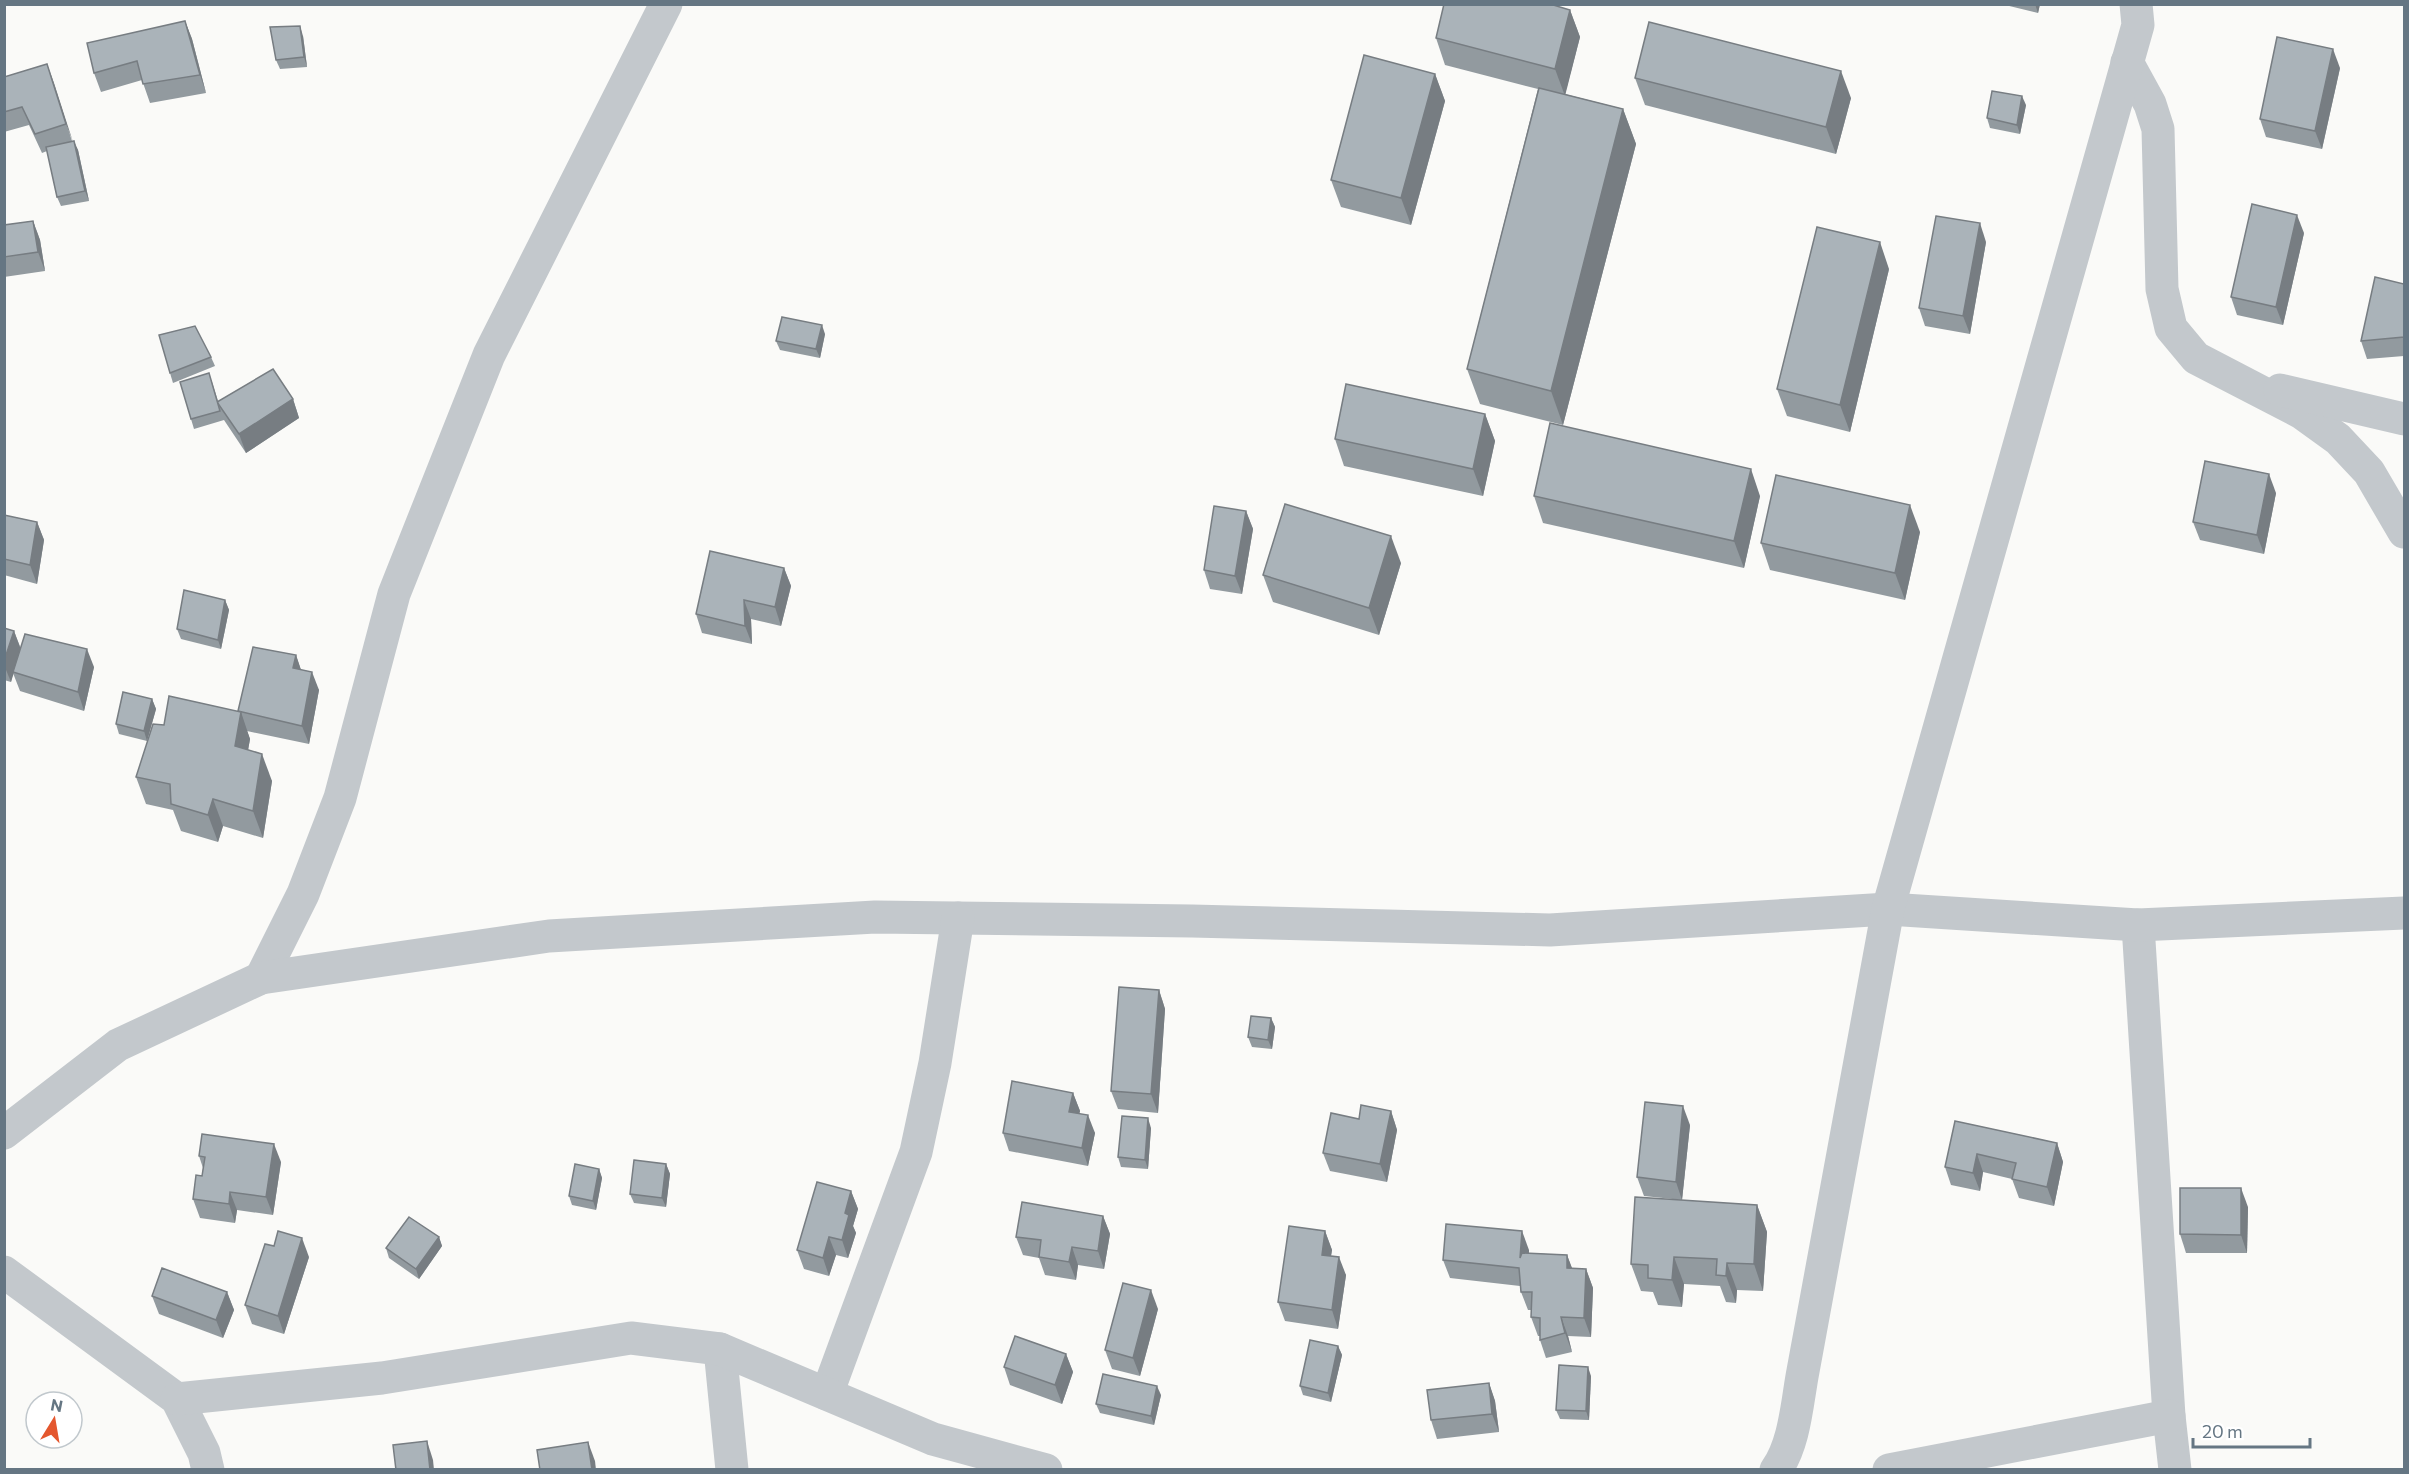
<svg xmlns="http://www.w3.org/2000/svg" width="2409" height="1474" font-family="Commissioner,sans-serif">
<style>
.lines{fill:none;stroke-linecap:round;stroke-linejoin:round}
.street{stroke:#c3c8cc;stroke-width:33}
.wall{fill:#929a9f}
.shaded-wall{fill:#777d82}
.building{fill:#aab3b9;stroke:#777d82;stroke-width:1.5}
</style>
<rect width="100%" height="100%" fill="#fafaf8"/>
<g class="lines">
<g class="street">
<path d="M2127,62L2150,104L2158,129L2162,289L2171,328L2196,358L2302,413L2338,439L2369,472L2404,532"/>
<path d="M2280,390L2404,419"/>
<path d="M2138,925L2169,1416L2175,1470"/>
<path d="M261,978L303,894L340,798L394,594L489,355L666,4"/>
<path d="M4,1133L118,1045L261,978L549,936L875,917L1192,921L1550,930L1888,909L2138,925L2404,913"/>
<path d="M4,1272L177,1399L204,1453L208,1470"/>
<path d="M720,1349L732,1470"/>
<path d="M827,1394L916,1152L935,1063L958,918"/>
<path d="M177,1399L382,1378L631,1338L720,1349L933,1439L1046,1470"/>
<path d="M1776,1470C1795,1444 1797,1402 1803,1371L1888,909L2138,25L2136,4"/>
<path d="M1889,1470L2169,1416"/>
</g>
</g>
<g class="wall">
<path d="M2001,4H2040L2038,13Z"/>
<path d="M1570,10L1580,37L1565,94L1623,109L1636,144L1563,425L1480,404L1467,369L1538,89L1445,65L1436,38Z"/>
<path d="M185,21L192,39L206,93L150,103L142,80L101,92L94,73Z"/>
<path d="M303,36L307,67L280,69L276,60Z"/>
<path d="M47,64L72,141L78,150L89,201L61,206L57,197L47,151L42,153L29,125L4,132V77Z"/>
<path d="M2340,68L2322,149L2266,137L2260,119Z"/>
<path d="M1435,74L1445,101L1411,225L1341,207L1331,180Z"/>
<path d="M1635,78L1851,98L1836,154L1645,105Z"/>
<path d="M2026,105L2020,134L1990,128L1987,118Z"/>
<path d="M33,221L40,240L45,271L4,277V225Z"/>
<path d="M2304,233L2283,325L2237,315L2231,297Z"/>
<path d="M1986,242L1970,334L1925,326L1919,308Z"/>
<path d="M1889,269L1850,432L1787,416L1777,389Z"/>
<path d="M2404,284V356L2367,359L2361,341Z"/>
<path d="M825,334L820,358L780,350L776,341Z"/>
<path d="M211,357L215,366L173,383L170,373Z"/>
<path d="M212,382L218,401L293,399L299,418L246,453L224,420L194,429L191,419Z"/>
<path d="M1485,414L1495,441L1483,496L1344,466L1335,439Z"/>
<path d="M2276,493L2264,554L2200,540L2193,522Z"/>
<path d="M1534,496H1760L1744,568L1543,523Z"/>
<path d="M1246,511L1253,529L1242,594L1210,589L1204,570Z"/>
<path d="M4,515L37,522L44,540L37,584L4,575Z"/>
<path d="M1920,532L1905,600L1770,570L1761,543Z"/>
<path d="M1401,563L1379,635L1273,602L1263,575Z"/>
<path d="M784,568L791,586L781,626L751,619L752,644L702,633L696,614Z"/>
<path d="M225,600L229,610L221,649L181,639L177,629Z"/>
<path d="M4,628L14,631L21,649L94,667L84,711L20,691L13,673L11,682L4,680Z"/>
<path d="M296,655L301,670L319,690L309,744L247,731L250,739L248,750L272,781L263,838L223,826L218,842L181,831L173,810L146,804L136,777L164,725L238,711Z"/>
<path d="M152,699L156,709L147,741L119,734L116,724Z"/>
<path d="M1159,990L1165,1009L1158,1113L1118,1109L1111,1091Z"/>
<path d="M1271,1018L1275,1027L1272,1049L1252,1047L1248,1037Z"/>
<path d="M1073,1093L1080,1111L1079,1113L1095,1133L1088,1166L1009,1151L1003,1133Z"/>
<path d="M1391,1111L1397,1130L1387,1182L1330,1171L1323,1153L1359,1119Z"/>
<path d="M1955,1121L2057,1143L2063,1162L2054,1206L2019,1198L2012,1179L1983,1172L1980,1191L1951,1185L1945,1167Z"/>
<path d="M1690,1125L1682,1200L1644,1196L1637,1177Z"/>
<path d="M1151,1128L1148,1169L1121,1167L1118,1157Z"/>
<path d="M199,1156L281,1162L273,1215L237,1210L235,1223L200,1218L193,1199L202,1176L203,1168Z"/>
<path d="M666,1164L670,1174L666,1207L634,1203L630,1194Z"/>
<path d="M599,1169L602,1178L596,1210L572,1205L569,1196Z"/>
<path d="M851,1191L858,1209L853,1226L856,1233L848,1258L836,1255L829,1276L804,1269L797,1250Z"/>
<path d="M1757,1205L1767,1232L1763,1291L1737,1290L1736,1303L1726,1302L1720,1286L1684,1284L1682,1307L1658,1305L1653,1292L1641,1291L1631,1264Z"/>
<path d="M2248,1207L2247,1253H2186L2180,1234Z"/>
<path d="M1103,1216L1110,1234L1104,1269L1078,1265L1076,1280L1045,1275L1039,1258L1023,1255L1016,1237Z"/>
<path d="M1325,1231L1332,1250L1331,1256L1346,1275L1338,1329L1285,1321L1278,1302Z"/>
<path d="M439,1237L442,1246L419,1279L389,1258L386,1248Z"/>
<path d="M1529,1250V1253L1567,1255L1572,1269H1586L1593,1288L1591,1337L1568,1336L1572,1352L1546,1358L1540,1340V1336H1538L1531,1317V1310H1528L1521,1292L1520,1286L1450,1278L1443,1260Z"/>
<path d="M309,1257L284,1334L252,1324L245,1305Z"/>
<path d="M227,1292L234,1310L223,1338L159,1314L152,1296Z"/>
<path d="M1158,1309L1140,1376L1112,1369L1105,1350Z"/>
<path d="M1338,1346L1342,1355L1331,1402L1303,1395L1300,1386Z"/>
<path d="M1066,1354L1073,1372L1062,1404L1010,1385L1004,1367Z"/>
<path d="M1591,1376L1589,1420L1560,1419L1556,1410Z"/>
<path d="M1489,1383L1495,1401L1499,1432L1437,1439L1431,1420Z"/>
<path d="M1161,1395L1154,1425L1100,1413L1096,1404Z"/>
</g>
<g class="shaded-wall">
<path d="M2035,4H2040L2038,13Z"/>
<path d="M1570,10L1580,37L1565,96L1555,69Z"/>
<path d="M185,21L192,39L206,93L200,75Z"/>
<path d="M300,26L303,36L307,67L304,57Z"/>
<path d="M2333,49L2340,68L2322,149L2315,131Z"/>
<path d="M47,64L54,83L73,142L66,124Z"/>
<path d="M1841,71L1851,98L1836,154L1826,127Z"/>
<path d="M1435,74L1445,101L1411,225L1401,198Z"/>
<path d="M2022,96L2026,105L2020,134L2017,125Z"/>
<path d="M1623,109L1636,144L1563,425L1551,391Z"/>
<path d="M74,141L78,150L89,201L85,191Z"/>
<path d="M2297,215L2304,233L2283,325L2276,307Z"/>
<path d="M33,221L40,240L45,271L38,252Z"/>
<path d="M1980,223L1986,242L1970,334L1963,316Z"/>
<path d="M1880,242L1889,269L1850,432L1840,405Z"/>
<path d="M822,325L825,334L820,358L816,349Z"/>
<path d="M293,399L299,418L246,453L239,434Z"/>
<path d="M1485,414L1495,441L1483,496L1473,469Z"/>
<path d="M1751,469L1760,496L1744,568L1734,541Z"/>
<path d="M2269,474L2276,493L2264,554L2257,535Z"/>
<path d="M1910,505L1920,532L1905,600L1895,573Z"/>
<path d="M1246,511L1253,529L1242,594L1235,576Z"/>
<path d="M37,522L44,540L37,584L30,565Z"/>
<path d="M1391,536L1401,563L1379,635L1369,608Z"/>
<path d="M784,568L791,586L781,626L775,607Z"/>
<path d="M225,600L229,610L221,649L218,640Z"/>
<path d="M744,600L751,619L752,644L745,626Z"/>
<path d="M14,631L21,650L11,682L4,665V661Z"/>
<path d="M87,649L94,667L84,711L78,692Z"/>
<path d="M296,655L302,673L293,668Z"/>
<path d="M312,672L319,690L309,744L302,726Z"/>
<path d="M152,699L156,709L147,741L144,731Z"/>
<path d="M241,712L250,739L244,773L235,746Z"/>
<path d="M262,754L272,781L263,838L253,811Z"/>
<path d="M213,799L223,826L218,842L208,815Z"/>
<path d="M1159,990L1165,1009L1158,1113L1151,1094Z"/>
<path d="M1271,1018L1275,1027L1272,1049L1268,1040Z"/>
<path d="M1073,1093L1080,1111L1076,1130L1069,1112Z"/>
<path d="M1683,1106L1690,1125L1682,1200L1676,1182Z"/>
<path d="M1391,1111L1397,1130L1387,1182L1380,1164Z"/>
<path d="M1088,1115L1095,1133L1088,1166L1082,1148Z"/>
<path d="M1148,1118L1151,1128L1148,1169L1145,1160Z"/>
<path d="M2057,1143L2063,1162L2054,1206L2047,1187Z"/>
<path d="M274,1144L281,1162L273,1215L266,1197Z"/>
<path d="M1977,1154L1983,1172L1980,1191L1973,1173Z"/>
<path d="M666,1164L670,1174L666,1207L662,1198Z"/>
<path d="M599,1169L602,1178L596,1210L593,1201Z"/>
<path d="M2241,1188L2248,1207L2247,1253L2241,1235Z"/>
<path d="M851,1191L858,1209L853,1226L856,1233L848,1258L842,1240L845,1213Z"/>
<path d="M230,1192L237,1210L235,1223L229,1204Z"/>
<path d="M1757,1205L1767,1232L1763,1291L1754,1264Z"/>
<path d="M1103,1216L1110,1234L1104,1269L1098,1251Z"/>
<path d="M1325,1231L1332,1250L1328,1273L1322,1255Z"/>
<path d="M1522,1231L1529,1250L1527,1277L1520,1258Z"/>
<path d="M439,1237L442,1246L419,1279L416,1269Z"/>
<path d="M829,1237L836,1255L829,1276L823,1258Z"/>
<path d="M302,1238L309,1257L284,1334L278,1316Z"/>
<path d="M1072,1247L1078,1265L1076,1280L1069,1262Z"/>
<path d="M1567,1255L1574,1273L1567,1268Z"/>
<path d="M1339,1257L1346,1275L1338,1329L1332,1310Z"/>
<path d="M1674,1257L1684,1284L1682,1307L1672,1280Z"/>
<path d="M1727,1263L1737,1290L1736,1303L1726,1276Z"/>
<path d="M1586,1269L1593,1288L1591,1337L1584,1318Z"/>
<path d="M1151,1290L1158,1309L1140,1376L1133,1358Z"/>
<path d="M227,1292L234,1310L223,1338L216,1320Z"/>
<path d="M1561,1317L1568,1336L1572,1352L1565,1333Z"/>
<path d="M1338,1346L1342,1355L1331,1402L1328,1393Z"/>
<path d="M1066,1354L1073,1372L1062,1404L1055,1385Z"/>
<path d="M1588,1367L1591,1376L1589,1420L1586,1411Z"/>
<path d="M1489,1383L1495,1401L1499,1432L1492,1414Z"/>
<path d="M1157,1386L1161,1395L1154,1425L1151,1416Z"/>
<path d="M427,1441L433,1460L434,1470H430Z"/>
<path d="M588,1442L595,1461L596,1470H592Z"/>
</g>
<g class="building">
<path d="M1444,4H1550L1570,10L1555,69L1436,38Z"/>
<path d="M185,21L200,75L143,84L137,61L94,73L87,43Z"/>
<path d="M1649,22L1841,71L1826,127L1635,78Z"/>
<path d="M300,26L304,57L276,60L270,27Z"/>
<path d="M2277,37L2333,49L2315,131L2260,119Z"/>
<path d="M1364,55L1435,74L1401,198L1331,180Z"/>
<path d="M47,64L66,124L35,134L22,107L4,112V77Z"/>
<path d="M1539,88L1623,109L1551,391L1467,369Z"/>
<path d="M1992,91L2022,96L2017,125L1987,118Z"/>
<path d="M74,141L85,191L57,197L46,147Z"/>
<path d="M2252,204L2297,215L2276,307L2231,297Z"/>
<path d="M1936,216L1980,223L1963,316L1919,308Z"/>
<path d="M33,221L38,252L4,257V225Z"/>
<path d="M1817,227L1880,242L1840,405L1777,389Z"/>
<path d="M2375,277L2404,284V337L2361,341Z"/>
<path d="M782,317L822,325L816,349L776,341Z"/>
<path d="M195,326L211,357L170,373L159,335Z"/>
<path d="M273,369L293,399L239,434L217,402Z"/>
<path d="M209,373L220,411L191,419L180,382Z"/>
<path d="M1346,384L1485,414L1473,469L1335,439Z"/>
<path d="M1550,423L1751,469L1734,541L1534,496Z"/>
<path d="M2205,461L2269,474L2257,535L2193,522Z"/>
<path d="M1776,475L1910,505L1895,573L1761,543Z"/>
<path d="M1285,504L1391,536L1369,608L1263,575Z"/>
<path d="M1214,506L1246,511L1235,576L1204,570Z"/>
<path d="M4,515L37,522L30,565L4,559Z"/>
<path d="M710,551L784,568L775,607L744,600L745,626L696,614Z"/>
<path d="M184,590L225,600L218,640L177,629Z"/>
<path d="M4,628L14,631L4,661Z"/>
<path d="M25,634L87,649L78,692L13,672Z"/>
<path d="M253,647L296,655L293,668L312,672L302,726L238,711Z"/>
<path d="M123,692L152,699L144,731L116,724Z"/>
<path d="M169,696L241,712L235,746L262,754L253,811L213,799L208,815L171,804L170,784L136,777L153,724L164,725Z"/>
<path d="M1119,987L1159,990L1151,1094L1111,1091Z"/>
<path d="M1251,1016L1271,1018L1268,1040L1248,1037Z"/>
<path d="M1012,1081L1073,1093L1069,1112L1088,1115L1082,1148L1003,1133Z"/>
<path d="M1645,1102L1683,1106L1676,1182L1637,1177Z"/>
<path d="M1361,1105L1391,1111L1380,1164L1323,1153L1331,1113L1359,1119Z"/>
<path d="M1122,1116L1148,1118L1145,1160L1118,1157Z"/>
<path d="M1955,1121L2057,1143L2047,1187L2012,1179L2016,1163L1977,1154L1973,1173L1945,1167Z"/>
<path d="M202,1134L274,1144L266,1197L230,1192L229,1204L193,1199L196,1175L202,1176L205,1157L199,1156Z"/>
<path d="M634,1160L666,1164L662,1198L630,1194Z"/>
<path d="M575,1164L599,1169L593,1201L569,1196Z"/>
<path d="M817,1182L851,1191L845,1213L849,1215L842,1240L829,1237L823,1258L797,1250Z"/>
<path d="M2180,1188H2241V1235L2180,1234Z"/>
<path d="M1635,1197L1757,1205L1754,1264L1727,1263L1726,1276L1716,1275L1717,1259L1674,1257L1672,1280L1648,1278V1265L1631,1264Z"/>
<path d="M1022,1202L1103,1216L1098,1251L1072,1247L1069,1262L1039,1257L1041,1240L1016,1237Z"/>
<path d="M409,1217L439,1237L416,1269L386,1248Z"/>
<path d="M1446,1224L1522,1231L1520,1258L1522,1253L1567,1255V1268L1586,1269L1584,1318L1561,1317L1565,1333L1540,1340V1318L1531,1317L1532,1292H1521L1519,1268L1443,1260Z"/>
<path d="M1289,1226L1325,1231L1322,1255L1339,1257L1332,1310L1278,1302Z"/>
<path d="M278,1231L302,1238L278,1316L245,1305L265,1244L274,1246Z"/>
<path d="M162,1268L227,1292L216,1320L152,1296Z"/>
<path d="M1123,1283L1151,1290L1133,1358L1105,1350Z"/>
<path d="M1015,1336L1066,1354L1055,1385L1004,1367Z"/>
<path d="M1310,1340L1338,1346L1328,1393L1300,1386Z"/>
<path d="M1559,1365L1588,1367L1586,1411L1556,1410Z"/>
<path d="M1103,1374L1157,1386L1151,1416L1096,1404Z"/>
<path d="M1489,1383L1492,1414L1431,1420L1427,1390Z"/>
<path d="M427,1441L430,1470H396L393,1445Z"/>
<path d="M588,1442L592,1470H540L537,1450Z"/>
</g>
<rect width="2409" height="1474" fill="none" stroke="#657683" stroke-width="12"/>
<g transform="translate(54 1420) rotate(11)"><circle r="28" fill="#ffffff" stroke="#c1c8cd" stroke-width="1.5"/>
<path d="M0-4.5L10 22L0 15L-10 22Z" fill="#e4572e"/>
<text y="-9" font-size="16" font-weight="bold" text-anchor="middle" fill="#657683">N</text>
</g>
<path d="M2193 1438v9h117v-9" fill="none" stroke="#657683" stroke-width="3"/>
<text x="2202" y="1438" font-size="18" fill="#657683" stroke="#ffffff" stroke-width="4.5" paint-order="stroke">20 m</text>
</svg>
